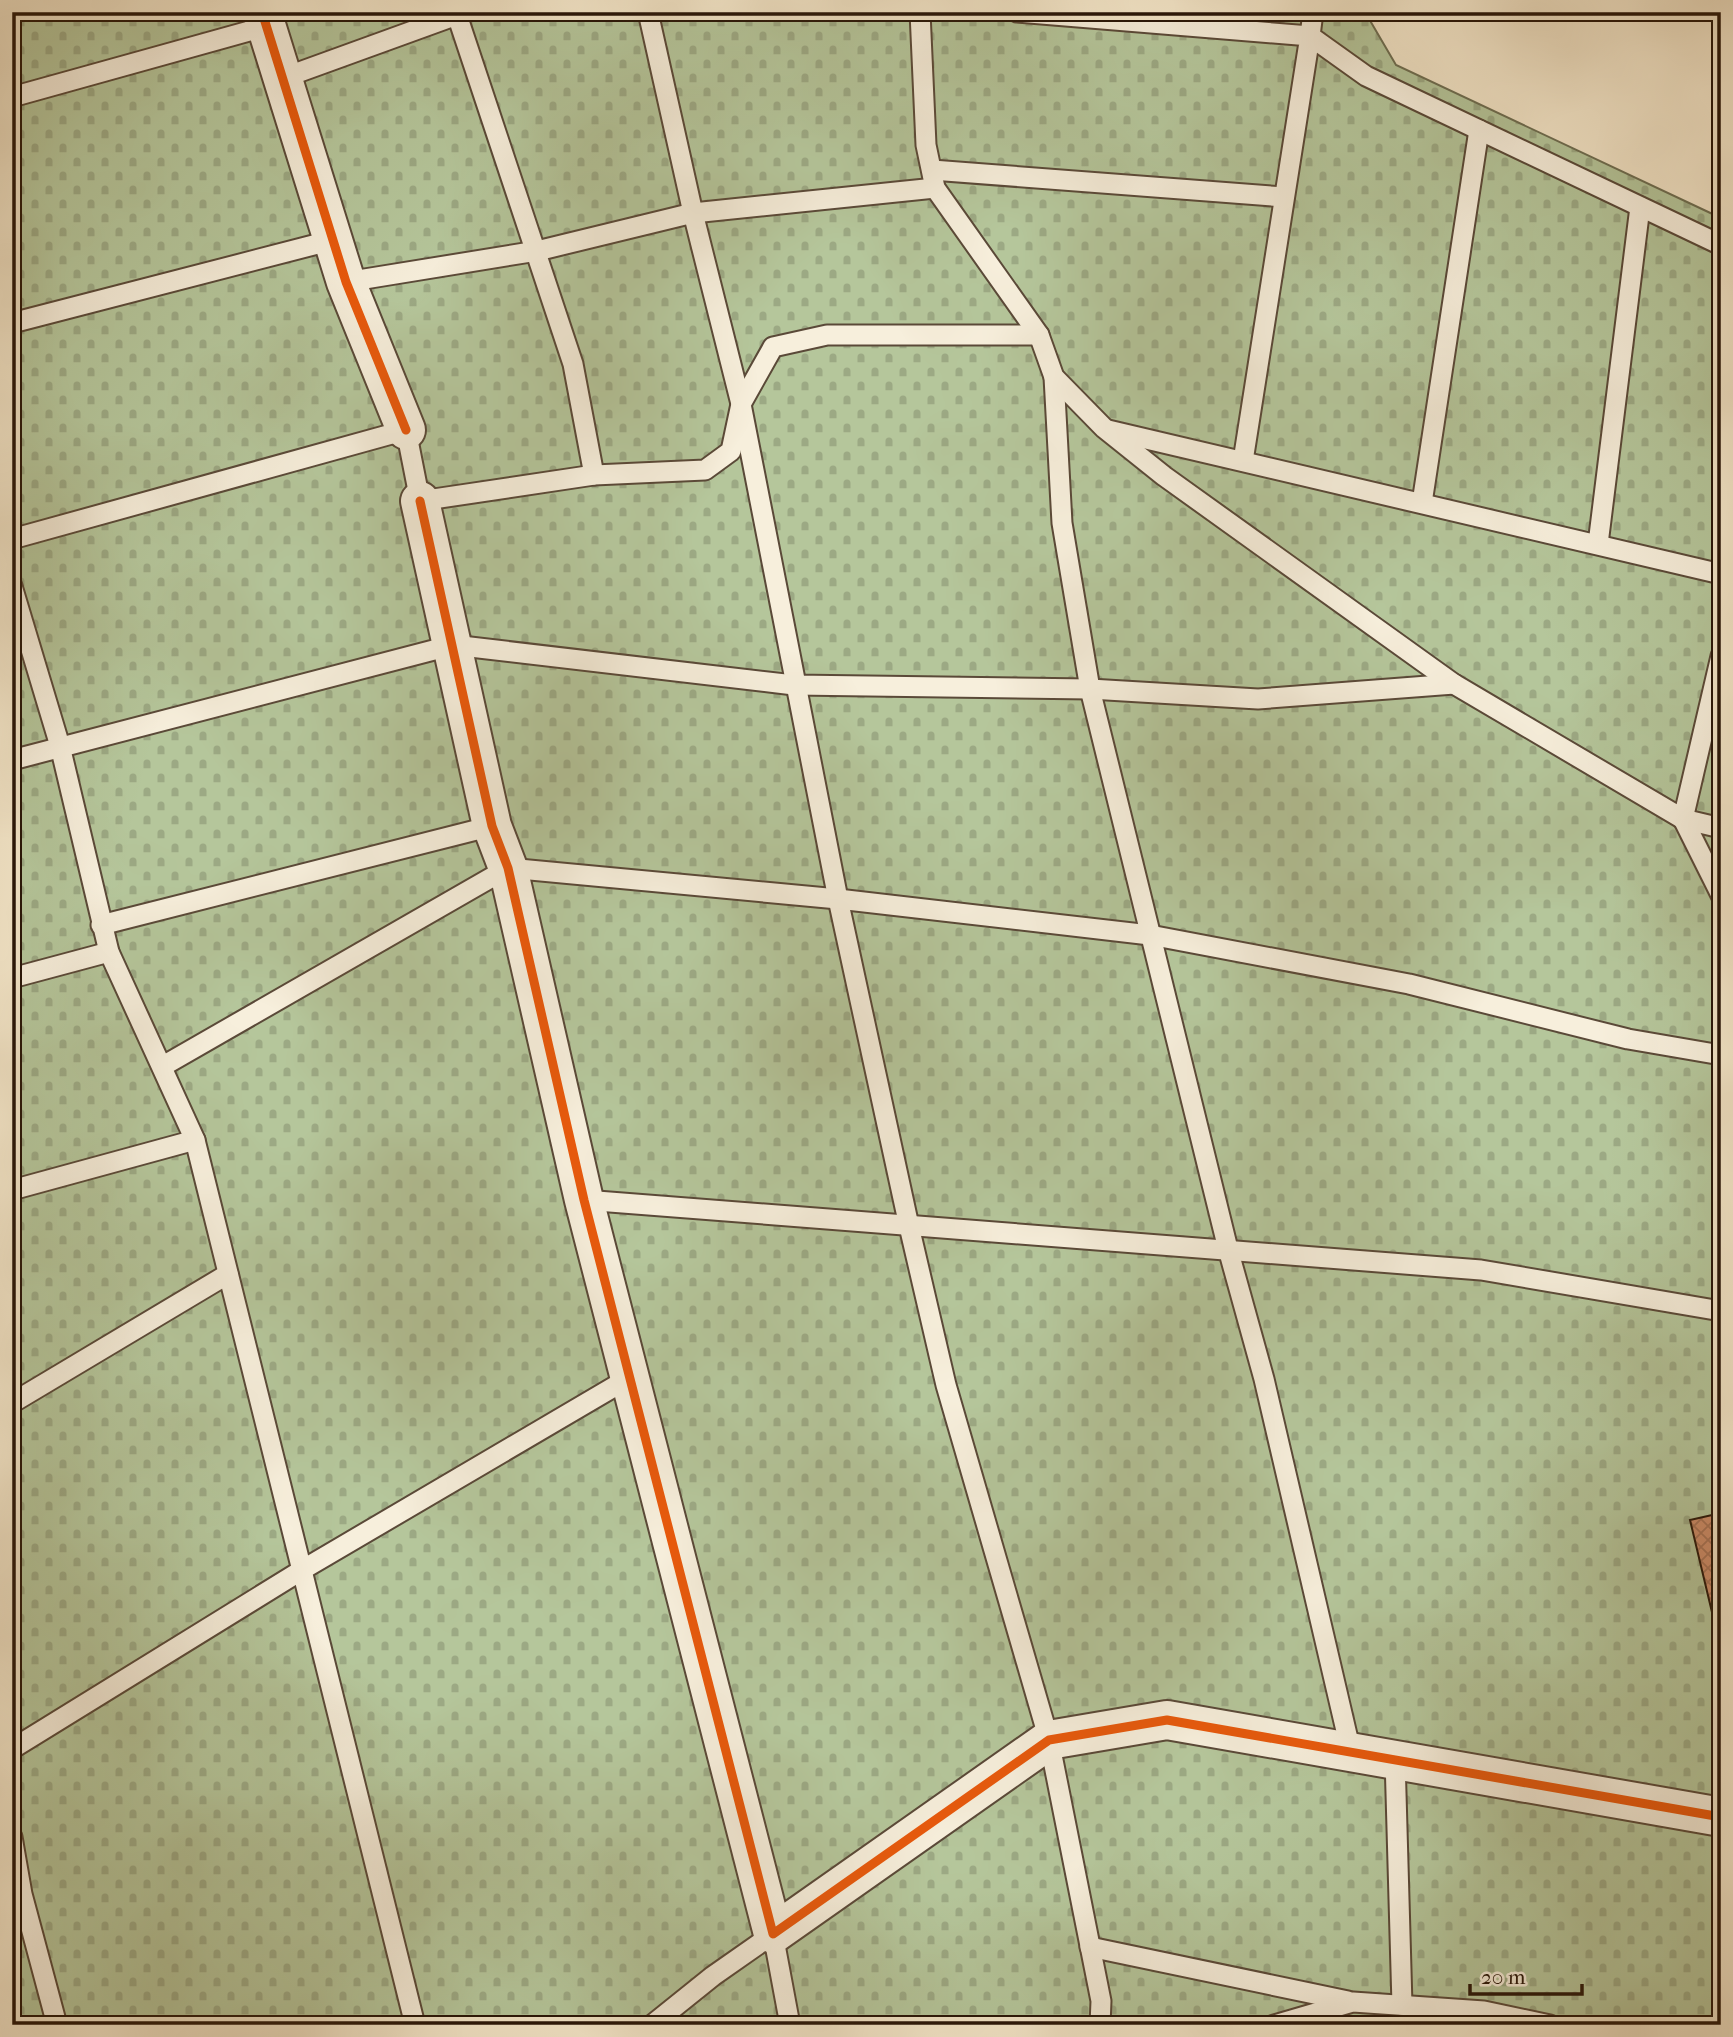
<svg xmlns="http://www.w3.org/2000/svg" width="1733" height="2037" font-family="'IM FELL French Canon',serif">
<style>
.cemetery{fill:url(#cemetery-stones);stroke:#6e6e52;stroke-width:2}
.building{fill:url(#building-cross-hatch);stroke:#271508;stroke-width:2}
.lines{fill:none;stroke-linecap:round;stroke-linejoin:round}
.service-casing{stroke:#5a4938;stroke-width:23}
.minor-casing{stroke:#5a4938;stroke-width:42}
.service{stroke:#f7efdc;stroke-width:19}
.minor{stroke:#f7efdc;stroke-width:38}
.cycleway-casing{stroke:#f7efdc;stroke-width:13}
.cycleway{stroke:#e8590c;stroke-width:9}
</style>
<defs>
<pattern id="cemetery-stones" width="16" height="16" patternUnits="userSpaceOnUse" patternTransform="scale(1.75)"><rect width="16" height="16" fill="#b5c69b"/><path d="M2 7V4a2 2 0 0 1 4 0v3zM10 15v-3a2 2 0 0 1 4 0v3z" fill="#9ca984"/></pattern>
<pattern id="building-cross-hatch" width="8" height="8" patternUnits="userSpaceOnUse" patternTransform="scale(1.75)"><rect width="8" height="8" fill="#ce8d6a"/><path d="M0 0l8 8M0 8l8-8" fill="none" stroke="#a77255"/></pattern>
</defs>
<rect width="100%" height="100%" fill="#f3e6c9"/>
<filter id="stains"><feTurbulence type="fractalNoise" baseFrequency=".00286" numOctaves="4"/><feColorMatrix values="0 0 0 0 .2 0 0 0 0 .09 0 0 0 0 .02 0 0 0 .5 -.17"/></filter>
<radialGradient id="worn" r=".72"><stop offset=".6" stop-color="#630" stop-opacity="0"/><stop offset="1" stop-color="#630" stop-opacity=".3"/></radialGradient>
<path class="cemetery" d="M12,12H1365L1396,65L1721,218V2025H12Z"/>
<path class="building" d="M1721,1513V1650L1690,1520Z"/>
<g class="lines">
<g class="service-casing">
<g id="service">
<path d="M456,12L573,364L594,475"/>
<path d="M648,12L693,213L741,404L838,899L909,1226L946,1385L1049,1740L1101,2001L1100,2025"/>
<path d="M920,12L926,145L935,188L1039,335L1054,377L1104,428L1164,476L1454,684L1683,819L1721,656"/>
<path d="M1017,12L1310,36L1243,461"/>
<path d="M1313,12L1310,36L1366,76L1721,245"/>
<path d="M283,78L465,12"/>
<path d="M12,97L267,26"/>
<path d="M932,170L1284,197"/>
<path d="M346,282L537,251L693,213L935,188"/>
<path d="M12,323L333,240"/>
<path d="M1054,377L1062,523L1090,689L1228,1249L1264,1379L1351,1752"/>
<path d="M1108,430L1721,574"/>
<path d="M1422,503L1479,130"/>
<path d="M12,539L406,430L420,501L594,475L705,470L731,451L741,404L773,347L827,335H1039"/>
<path d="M1598,544L1640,207"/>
<path d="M12,586L60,746L109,952L195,1140L415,2025"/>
<path d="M12,760L453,645L794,685L1090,689L1258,699L1454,684"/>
<path d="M1683,819L1721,895"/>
<path d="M1683,819L1721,828"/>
<path d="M101,925L492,826"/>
<path d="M12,978L109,952"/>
<path d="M163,1066L508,868L838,899L1150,935L1409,984L1628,1039L1721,1055"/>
<path d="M12,1190L195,1140"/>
<path d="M584,1200L1481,1270L1721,1311"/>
<path d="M12,1403L228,1274"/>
<path d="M12,1749L302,1570L629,1378"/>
<path d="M1395,1758L1402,2005"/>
<path d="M12,1837L22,1894L57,2025"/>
<path d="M1090,1947L1348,2001"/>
<path d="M652,2025L713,1976L773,1934L790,2025"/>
<path d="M1274,2025L1353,2002L1484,2011L1550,2025"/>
</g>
</g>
<g class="minor-casing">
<g id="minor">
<path d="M262,12L346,282L406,430"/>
<path d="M420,501L492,826L508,868L584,1200L773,1934L1049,1740L1167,1720L1721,1817"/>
</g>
</g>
<use href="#service" class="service"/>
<use href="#minor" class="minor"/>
<g class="cycleway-casing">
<g id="cycleway">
<path d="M262,12L346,282L406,430"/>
<path d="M420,501L492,826L508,868L584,1200L773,1934L1049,1740L1167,1720L1721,1817"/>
</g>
</g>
<use href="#cycleway" class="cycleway"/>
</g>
<rect width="1733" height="2037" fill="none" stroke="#f3e6c9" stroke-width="42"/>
<rect x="14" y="14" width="1705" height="2009" fill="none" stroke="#271508" stroke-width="3.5"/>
<rect x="21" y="21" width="1691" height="1995" fill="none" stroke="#271508" stroke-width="2"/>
<path d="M1470 1984v10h112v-10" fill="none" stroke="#271508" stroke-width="3.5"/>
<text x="1481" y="1984" font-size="21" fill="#271508" stroke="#f7efdc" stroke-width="5" paint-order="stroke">20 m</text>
<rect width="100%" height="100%" filter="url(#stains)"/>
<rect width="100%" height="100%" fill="url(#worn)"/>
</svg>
